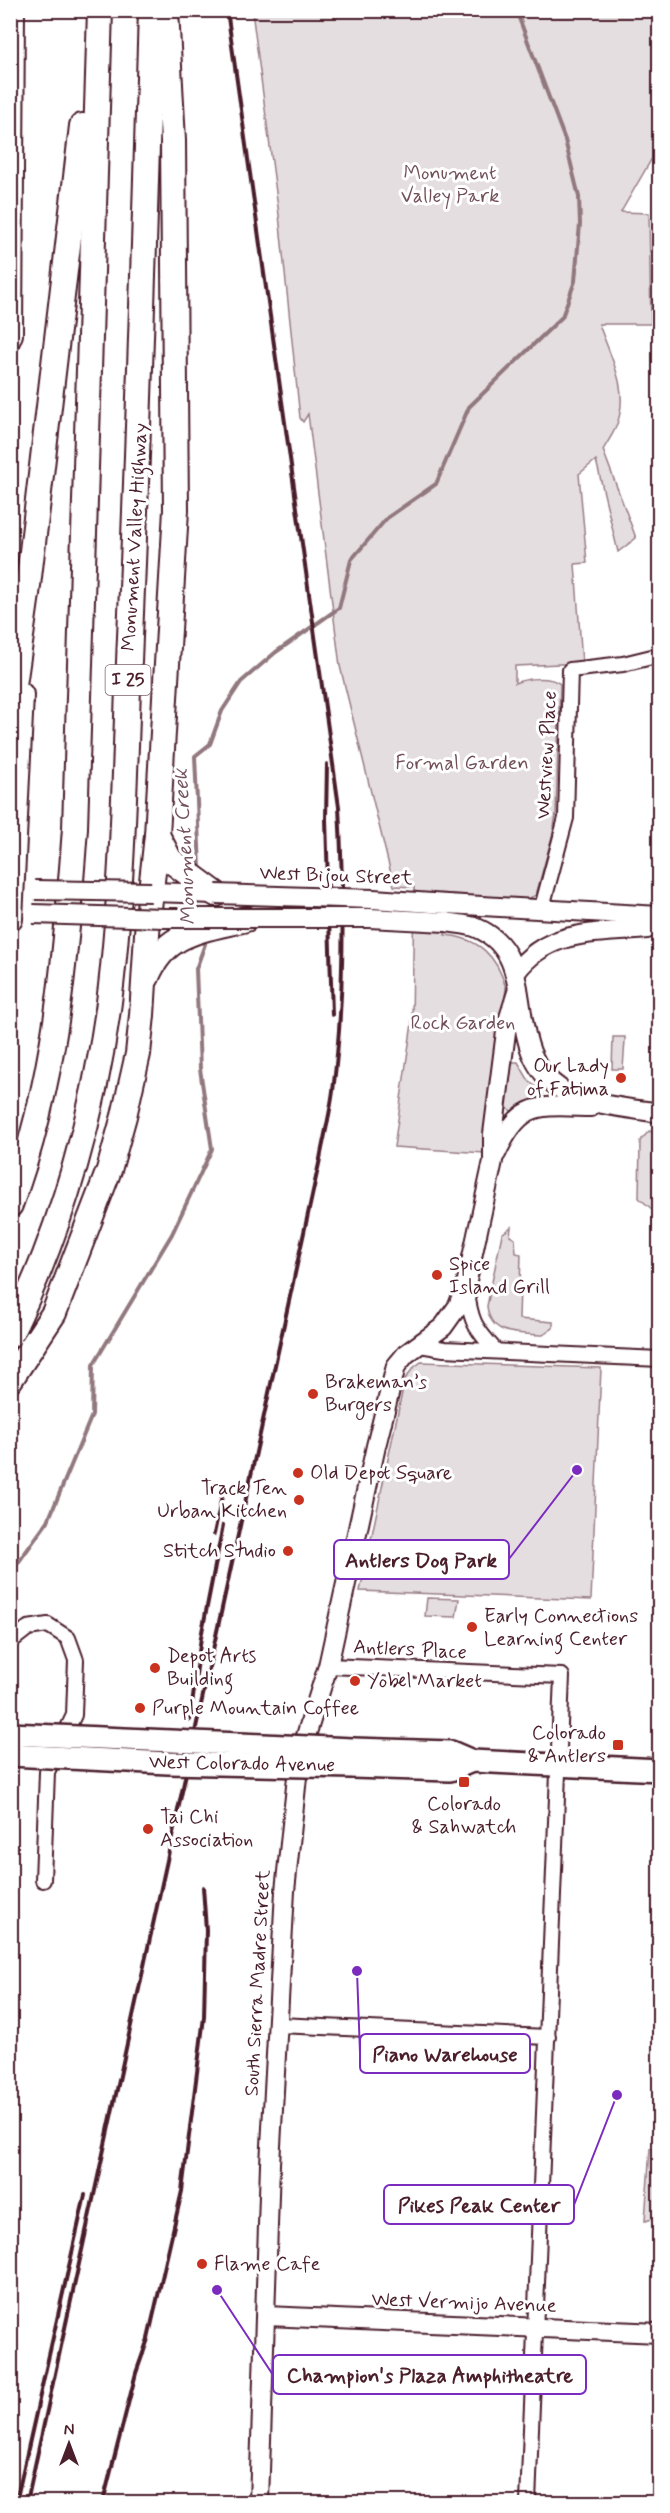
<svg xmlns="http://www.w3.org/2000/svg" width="670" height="2513" font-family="Mynerve,sans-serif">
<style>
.green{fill:#e5dee0;stroke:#987e86;stroke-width:1.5}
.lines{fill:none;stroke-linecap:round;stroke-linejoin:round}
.stream{stroke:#91787e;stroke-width:4}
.street-casing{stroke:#4a1f2b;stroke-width:18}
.secondary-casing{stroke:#4a1f2b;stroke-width:22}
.primary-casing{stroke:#4a1f2b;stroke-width:26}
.highway-casing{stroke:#4a1f2b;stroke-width:28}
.street{stroke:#fff;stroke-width:14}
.secondary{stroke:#fff;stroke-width:18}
.primary{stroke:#fff;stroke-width:21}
.highway{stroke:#fff;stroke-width:24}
.rail{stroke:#4a1f2b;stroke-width:4}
.secondary-bridge-casing{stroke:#4a1f2b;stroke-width:22;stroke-linecap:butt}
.primary-bridge-casing{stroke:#4a1f2b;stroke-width:26;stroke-linecap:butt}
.secondary-bridge{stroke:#fff;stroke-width:18}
.primary-bridge{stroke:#fff;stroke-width:21}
.poi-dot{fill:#c8321e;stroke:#fff;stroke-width:2}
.labels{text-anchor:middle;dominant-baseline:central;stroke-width:6;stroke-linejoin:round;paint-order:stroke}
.shield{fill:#fff;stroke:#80626b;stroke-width:1.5}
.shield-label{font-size:18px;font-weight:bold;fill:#4a1f2b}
.park-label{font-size:20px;fill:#714f58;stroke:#fff}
.street-label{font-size:20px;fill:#4a1f2b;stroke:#fff}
.poi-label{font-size:20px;fill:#4a1f2b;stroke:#fff;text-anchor:start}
.water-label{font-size:21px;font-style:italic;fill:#74535c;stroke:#fff}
.leader{fill:none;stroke:#7b2cbf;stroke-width:2}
.callout-dot{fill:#7b2cbf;stroke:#fff;stroke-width:2}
.callout{fill:#fff;stroke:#7b2cbf;stroke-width:2}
.callout-label{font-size:21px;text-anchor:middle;font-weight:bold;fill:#4a1f2b}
</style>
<rect width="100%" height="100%" fill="#fff"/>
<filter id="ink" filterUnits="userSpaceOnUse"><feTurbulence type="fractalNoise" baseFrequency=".0167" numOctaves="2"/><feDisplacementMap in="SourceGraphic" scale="12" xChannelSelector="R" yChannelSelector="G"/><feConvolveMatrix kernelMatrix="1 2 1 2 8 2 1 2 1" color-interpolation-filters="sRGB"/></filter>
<g filter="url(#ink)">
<g class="green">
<path d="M252,11H659V152L651,160L621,212L649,213L651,324H599C610,357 630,389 617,424C614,433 608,441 603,450L636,538L618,552L596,460L579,474L587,563L575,564L582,663L515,666V683C526,678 551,676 560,684L556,814L553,833L536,895L526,900L448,894L445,935C479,938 497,956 506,988L485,1153L394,1147L412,1023L414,887L394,886L340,666L308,414L303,422L300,418L279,215Z"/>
<path d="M613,1037H625V1040L623,1069H612Z"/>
<path d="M513,1062H518L529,1081L543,1093V1097L513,1112L505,1107L510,1065Z"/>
<path d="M649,1131L659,1134V1229L653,1228V1210L639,1198L640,1141Z"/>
<path d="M511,1227L510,1236L515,1239L516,1253L521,1254L519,1319L553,1322V1328L543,1335C519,1333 490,1337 487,1306L502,1234Z"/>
<path d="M421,1362L601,1368L591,1600L360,1591L405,1379L413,1368Z"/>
<path d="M427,1598L459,1599L456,1617L425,1616Z"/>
<path d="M650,2148H659V2217L645,2221Z"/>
</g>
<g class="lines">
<g class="stream">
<path d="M200,869L195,756L210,744L222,711L241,682L276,652L339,608L351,560L387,518L436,484L469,407L562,317L575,281L580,224L579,197L565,140L516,10"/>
<path d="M10,1574L48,1521L92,1415L93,1365L172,1234L212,1149L200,1069L196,969L205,944L204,937"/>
</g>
<g class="street-casing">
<g id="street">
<path d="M10,347L15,335L17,10"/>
<path d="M541,911L566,818L570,670L623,664L660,655"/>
<path d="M466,1288C471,1321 473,1326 496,1351"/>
<path d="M420,1345L444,1349L660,1359"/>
<path d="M10,1642L28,1628L48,1625L68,1638L76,1660L74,1715L47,1772L43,1880"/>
<path d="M328,1666L562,1676L528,2502"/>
<path d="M278,2025L548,2037"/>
</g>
</g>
<g class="secondary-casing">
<g id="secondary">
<path d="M151,892L216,894"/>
<path d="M447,904L660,916"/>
<path d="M446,922C456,924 468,924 477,928C545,957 497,1049 562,1090C584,1104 633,1109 660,1113"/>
<path d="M516,972C549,928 597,934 647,929L660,922"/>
<path d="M496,1154C521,1100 537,1106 591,1107"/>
<path d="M266,2316L660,2333"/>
<path d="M259,2502L270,2164L285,1891L299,1758L328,1666L376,1446L396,1366L406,1354L443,1327L458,1306L466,1285L493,1161V1134L507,1024L518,989"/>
</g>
</g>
<g class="primary-casing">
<g id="primary">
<path d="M353,1749L451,1752L472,1761L660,1770"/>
<path d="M352,1767L450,1770L472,1761"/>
</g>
</g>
<g class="highway-casing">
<g id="highway">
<path d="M10,713L27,594L82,126"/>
<path d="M157,835L170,860L216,894"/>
<path d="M10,919L21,695"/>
<path d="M147,977C166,931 202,930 246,919"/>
<path d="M10,1205C56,1084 66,955 75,828L100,10"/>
<path d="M10,1335C63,1227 97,1106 111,986C124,871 125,753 130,637C139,428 145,219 151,10"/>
<path d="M10,1380L54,1313L109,1170L124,1116L138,1054L142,1015L148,918L157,835L176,510L173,141L166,10"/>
</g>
</g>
<use href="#street" class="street"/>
<use href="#secondary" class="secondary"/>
<use href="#primary" class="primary"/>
<use href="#highway" class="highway"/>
<g class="rail">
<path d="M327,764L326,819L332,1015"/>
<path d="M214,1534L222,1496"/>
<path d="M190,1720L201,1637L223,1525"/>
<path d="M16,2502L85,2195"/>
<path d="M27,2502L320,1159C324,1137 330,1114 333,1091C345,997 344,902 339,807L227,10"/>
<path d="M103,2502L136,2373L148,2339L182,2191L204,2017L206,1930L203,1887"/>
</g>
<g class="secondary-bridge-casing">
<g id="secondary-bridge">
<path d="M35,890L151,892"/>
<path d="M216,894L373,899L447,904"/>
<path d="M33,914L164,918H369L446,922"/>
</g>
</g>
<g class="primary-bridge-casing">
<g id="primary-bridge">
<path d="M10,1734L353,1749"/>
<path d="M10,1755L168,1763L352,1767"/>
</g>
</g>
<use href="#secondary-bridge" class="secondary-bridge"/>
<use href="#primary-bridge" class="primary-bridge"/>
</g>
</g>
<g class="poi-dot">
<circle cx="621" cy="1078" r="6"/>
<circle cx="437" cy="1275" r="6"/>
<circle cx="313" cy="1394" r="6"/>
<circle cx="298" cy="1473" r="6"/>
<circle cx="299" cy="1500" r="6"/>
<circle cx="288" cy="1551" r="6"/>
<circle cx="472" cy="1627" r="6"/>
<circle cx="155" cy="1668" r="6"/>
<circle cx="355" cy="1681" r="6"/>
<circle cx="140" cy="1708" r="6"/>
<rect x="612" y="1739" width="12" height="12" rx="3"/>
<rect x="458" y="1776" width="12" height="12" rx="3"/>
<circle cx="148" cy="1829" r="6"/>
<circle cx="202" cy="2264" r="6"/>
</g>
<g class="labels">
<rect class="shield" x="105.5" y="665" width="45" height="30" rx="4.5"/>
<g class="shield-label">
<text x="128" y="680">I 25</text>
</g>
<g class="park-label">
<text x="450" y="173">Monument<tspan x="450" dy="23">Valley Park</tspan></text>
<text x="462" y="763">Formal Garden</text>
<text x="463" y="1023">Rock Garden</text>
</g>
<g class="street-label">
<text transform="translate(135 537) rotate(-87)">Monument Valley Highway</text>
<text transform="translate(547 755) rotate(-87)">Westview Place</text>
<text transform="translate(336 876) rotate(2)">West Bijou Street</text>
<text transform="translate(410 1650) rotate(3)">Antlers Place</text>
<text transform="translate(242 1764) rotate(1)">West Colorado Avenue</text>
<text transform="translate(258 1983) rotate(-87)">South Sierra Madre Street</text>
<text transform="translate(464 2303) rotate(2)">West Vermijo Avenue</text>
</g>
<g class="poi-label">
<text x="609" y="1066" text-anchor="end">Our Lady<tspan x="609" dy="23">of Fatima</tspan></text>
<text x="449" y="1264">Spice<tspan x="449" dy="23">Island Grill</tspan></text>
<text x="325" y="1382">Brakeman’s<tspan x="325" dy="23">Burgers</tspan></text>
<text x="310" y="1473">Old Depot Square</text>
<text x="287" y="1488" text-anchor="end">Track Ten<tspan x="287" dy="23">Urban Kitchen</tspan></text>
<text x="276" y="1551" text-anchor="end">Stitch Studio</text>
<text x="484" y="1616">Early Connections<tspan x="484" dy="23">Learning Center</tspan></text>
<text x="167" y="1656">Depot Arts<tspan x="167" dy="23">Building</tspan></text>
<text x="367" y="1681">Yobel Market</text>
<text x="152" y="1708">Purple Mountain Coffee</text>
<text x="606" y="1733" text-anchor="end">Colorado<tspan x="606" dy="23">&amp; Antlers</tspan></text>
<text x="464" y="1804" text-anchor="middle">Colorado<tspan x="464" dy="23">&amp; Sahwatch</tspan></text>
<text x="160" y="1817">Tai Chi<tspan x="160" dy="23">Association</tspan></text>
<text x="214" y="2264">Flame Cafe</text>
</g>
<g class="water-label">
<text transform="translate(185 847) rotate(-93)">Monument Creek</text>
</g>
</g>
<path class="leader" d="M577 1470L509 1559M357 1971L360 2053M617 2095L574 2205M217 2290L273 2375"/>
<g class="callout-dot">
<circle cx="577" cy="1470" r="6"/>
<circle cx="357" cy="1971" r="6"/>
<circle cx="617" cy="2095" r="6"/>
<circle cx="217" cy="2290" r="6"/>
</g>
<g class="callout">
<rect x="334" y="1540" width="175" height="39" rx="6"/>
<rect x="360" y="2034" width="170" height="39" rx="6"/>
<rect x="384" y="2185" width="190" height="39" rx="6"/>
<rect x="273" y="2355" width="313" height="39" rx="6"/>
</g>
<g class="callout-label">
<text x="421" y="1567">Antlers Dog Park</text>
<text x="445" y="2061">Piano Warehouse</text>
<text x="479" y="2212">Pikes Peak Center</text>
<text x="430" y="2382">Champion's Plaza Amphitheatre</text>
</g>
<rect width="670" height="2513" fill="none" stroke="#fff" stroke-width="36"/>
<rect x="18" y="18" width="634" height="2477" fill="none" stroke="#4a1f2b" stroke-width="2" filter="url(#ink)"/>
<g transform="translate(69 2444)" stroke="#ffffff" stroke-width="4.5" paint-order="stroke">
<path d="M0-4.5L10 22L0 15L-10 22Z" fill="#4a1f2b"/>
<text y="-9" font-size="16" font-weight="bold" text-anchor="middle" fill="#4a1f2b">N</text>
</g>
</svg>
